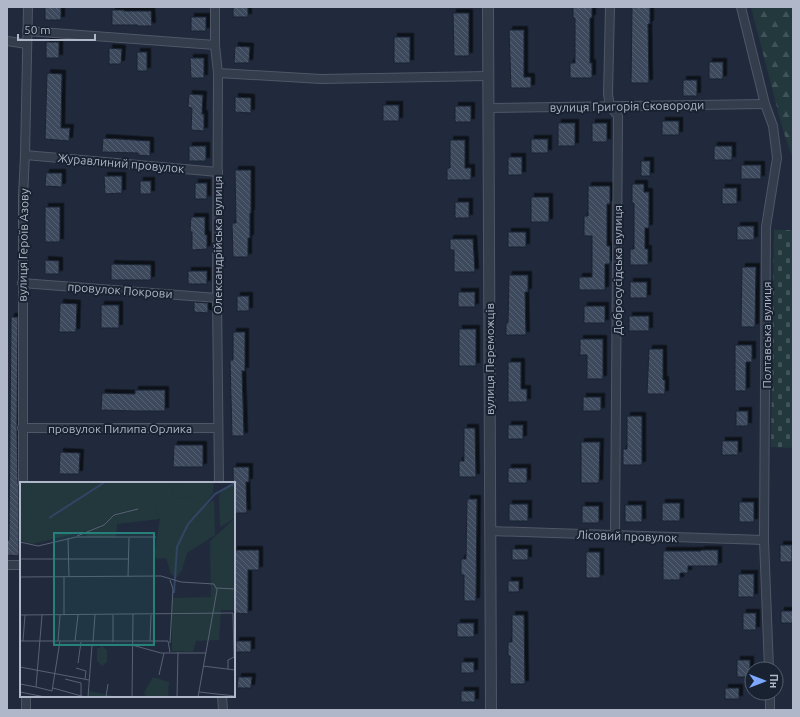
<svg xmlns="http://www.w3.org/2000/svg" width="800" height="717" font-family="Ubuntu,sans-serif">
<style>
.forest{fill:url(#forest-firs)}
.cemetery{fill:url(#cemetery-stones)}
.building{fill:url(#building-back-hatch);stroke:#1b2433;filter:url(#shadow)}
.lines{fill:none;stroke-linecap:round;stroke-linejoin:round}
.minor-casing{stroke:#4f5767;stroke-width:10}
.tertiary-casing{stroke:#4f5767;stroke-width:12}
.minor{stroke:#343d4c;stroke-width:8}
.tertiary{stroke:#343d4c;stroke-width:10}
.labels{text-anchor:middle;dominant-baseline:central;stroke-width:4;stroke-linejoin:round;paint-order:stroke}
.street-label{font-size:12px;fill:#afb7c8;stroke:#192231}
.inset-river{fill:none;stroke:#324565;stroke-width:2}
.inset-road{fill:none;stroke:#596274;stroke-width:1}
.view{fill:#27807c;fill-opacity:0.15;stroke:#27807c;stroke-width:2}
.inset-edge{fill:none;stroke:#afb7c8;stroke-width:2}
</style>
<defs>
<pattern id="forest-firs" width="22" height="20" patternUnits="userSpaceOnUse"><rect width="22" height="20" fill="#22383d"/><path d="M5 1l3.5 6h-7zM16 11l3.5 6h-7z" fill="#405358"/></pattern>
<pattern id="cemetery-stones" width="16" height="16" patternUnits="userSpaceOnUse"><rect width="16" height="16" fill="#22383d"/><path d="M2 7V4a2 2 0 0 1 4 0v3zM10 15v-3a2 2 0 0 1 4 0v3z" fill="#405358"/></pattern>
<pattern id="building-back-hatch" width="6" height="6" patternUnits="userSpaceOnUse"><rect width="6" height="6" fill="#3c485b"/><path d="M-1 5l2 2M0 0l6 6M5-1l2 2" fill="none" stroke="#566071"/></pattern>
<filter id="shadow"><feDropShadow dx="3.5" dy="-3.5" stdDeviation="0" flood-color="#0009"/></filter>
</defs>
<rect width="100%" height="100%" fill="#202a3c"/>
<path class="forest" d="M751,7H793V159L783,130Z"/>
<path class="cemetery" d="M774,230H793V448L771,447Z"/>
<g class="building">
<rect x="45" y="7" width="16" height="13"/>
<rect x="233" y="7" width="15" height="10"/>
<path d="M573,7H592V18H590V63H592V78H570V63H575V18H573Z"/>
<path d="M632,7H650V24H648L649,83H631Z"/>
<path d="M112,10H124V11H151L152,26H138V25H112Z"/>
<path d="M453,13H469V56H454Z"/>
<rect x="191" y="17" width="15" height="14"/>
<path d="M509,30H524V77H531V88H511Z"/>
<rect x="394" y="37" width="16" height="26"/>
<rect x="46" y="42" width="13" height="16"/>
<path d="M235,46L250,47L249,63H234Z"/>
<path d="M109,48L122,49L121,64H109Z"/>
<rect x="137" y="52" width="10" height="19"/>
<path d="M190,58H204V78H191Z"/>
<rect x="709" y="62" width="14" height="17"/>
<path d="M47,73L62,74L61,128H70L69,141L45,139Z"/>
<rect x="683" y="80" width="14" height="16"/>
<path d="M189,94L203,95L202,114H204V131L191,130L192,108L188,107Z"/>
<path d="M235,97L251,98V113L235,112Z"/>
<rect x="383" y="105" width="16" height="16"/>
<rect x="455" y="106" width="16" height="16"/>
<rect x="662" y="121" width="17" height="14"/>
<rect x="558" y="123" width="17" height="23"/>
<rect x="592" y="123" width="15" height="19"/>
<path d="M103,138L150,141V156L138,155V153L102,152Z"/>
<rect x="531" y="139" width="17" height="14"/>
<path d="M450,140H465V168H471V180H447V168H450Z"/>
<rect x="189" y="146" width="17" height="15"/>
<rect x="714" y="146" width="18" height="14"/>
<rect x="508" y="157" width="14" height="18"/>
<rect x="641" y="161" width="9" height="15"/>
<rect x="741" y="165" width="20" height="14"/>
<path d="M235,170H251V213H250V238H248V257H233L232,223H236Z"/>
<path d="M46,173H62V187L45,186Z"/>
<path d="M104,176H122V193L105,194Z"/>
<rect x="140" y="181" width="11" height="13"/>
<rect x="195" y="183" width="12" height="16"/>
<path d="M632,184H644V192H649V228H645V249H648V265H630V249H634V203H632Z"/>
<path d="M588,186H610V204H607V246H610V264H605V290H579V277H592V236H584V216H588Z"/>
<rect x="722" y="188" width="15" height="16"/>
<rect x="531" y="197" width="18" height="25"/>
<rect x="455" y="202" width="14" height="16"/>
<rect x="45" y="207" width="15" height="35"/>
<path d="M191,217H205V235H207V249L192,250V232L190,231Z"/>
<rect x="737" y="226" width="17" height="14"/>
<rect x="508" y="232" width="18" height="15"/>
<path d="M450,239H473L475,272H454V250H450Z"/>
<path d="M45,260L59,261V274H45Z"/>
<path d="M111,264L151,265V280H111Z"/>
<path d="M742,267H756L755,327H741Z"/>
<rect x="188" y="271" width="19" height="13"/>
<path d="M509,275H528V292H525L526,335H506V323H508Z"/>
<rect x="630" y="282" width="17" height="16"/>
<rect x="458" y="292" width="17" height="15"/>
<rect x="237" y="296" width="12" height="15"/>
<path d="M194,302L208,303V313L194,312Z"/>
<path d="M60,303L77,304L76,332H59Z"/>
<rect x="101" y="305" width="18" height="23"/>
<rect x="584" y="306" width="21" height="17"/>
<rect x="629" y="316" width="20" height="15"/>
<path d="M11,317H18L17,428L18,483L19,487V556L7,555V540H9Z"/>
<rect x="459" y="329" width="17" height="37"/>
<path d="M233,332H245V371H242L244,436H232L230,360H233Z"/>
<path d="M580,339H603V379H587V355H580Z"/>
<path d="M735,345H752V362H746V391H735Z"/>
<path d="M649,349H663V380H665V394H647Z"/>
<path d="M508,362H521V389H527V402H508Z"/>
<path d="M135,390H165V411H135L101,410L102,393L135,394Z"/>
<rect x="583" y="397" width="18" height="14"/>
<rect x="736" y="411" width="12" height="15"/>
<path d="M627,416H642V465H623V449H627Z"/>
<rect x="508" y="425" width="15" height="14"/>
<path d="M464,428H475L476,477H459V461H464Z"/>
<rect x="722" y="441" width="16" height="14"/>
<path d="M581,442H600L599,483H581Z"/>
<path d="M174,445H203V467H173Z"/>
<path d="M60,452L80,453L79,474H59Z"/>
<path d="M233,467H249V482H246L247,513H234Z"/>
<rect x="508" y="468" width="19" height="15"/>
<path d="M467,499H477L476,601H464V575H461V559H466Z"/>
<rect x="739" y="502" width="15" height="20"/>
<rect x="662" y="503" width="18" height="18"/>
<rect x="509" y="504" width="19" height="17"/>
<rect x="625" y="505" width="17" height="17"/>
<rect x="582" y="506" width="17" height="17"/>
<rect x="780" y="545" width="12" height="17"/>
<rect x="512" y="549" width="16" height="11"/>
<path d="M234,550H259V570H248V614L234,613Z"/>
<path d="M701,550H718V566H688V573H680V580H663V551H701Z"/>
<rect x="586" y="552" width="14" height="26"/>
<rect x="738" y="574" width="16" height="23"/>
<rect x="508" y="581" width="11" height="11"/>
<rect x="781" y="611" width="12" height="12"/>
<rect x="743" y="613" width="13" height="17"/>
<path d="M512,615H524L525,684H510V656H508V642H512Z"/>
<rect x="457" y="623" width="17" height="14"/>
<rect x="236" y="641" width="15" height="11"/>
<rect x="737" y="660" width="13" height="17"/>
<rect x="461" y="662" width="13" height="11"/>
<path d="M238,677H252L251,688H237Z"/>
<rect x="725" y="688" width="14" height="11"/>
<rect x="461" y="691" width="14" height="11"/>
</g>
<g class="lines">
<g class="minor-casing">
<g id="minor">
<path d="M215,7V45L218,73L217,298L219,483"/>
<path d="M610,7L608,94L610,106L618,116L615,535"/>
<path d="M741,7L765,104L773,126L777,158L766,227L764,540L769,669"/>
<path d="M27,31L215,45"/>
<path d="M7,41L27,44"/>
<path d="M218,73L321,79L488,76"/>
<path d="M488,108L765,104"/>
<path d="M25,155L218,172"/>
<path d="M22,283L217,298"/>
<path d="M22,428H218"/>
<path d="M23,483V196L25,155L28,7"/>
<path d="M490,531L764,540"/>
<path d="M7,565H21"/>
<path d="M770,693V710"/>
<path d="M26,696V710"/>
<path d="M222,696L223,710"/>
</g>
</g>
<g class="tertiary-casing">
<path id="tertiary" d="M488,7L491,710"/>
</g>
<use href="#minor" class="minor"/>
<use href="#tertiary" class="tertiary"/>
</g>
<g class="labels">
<g class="street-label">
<text transform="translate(627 106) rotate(-1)">вулиця Григорія Сковороди</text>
<text transform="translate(121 163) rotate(5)">Журавлиний провулок</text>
<text transform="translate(23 245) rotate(-89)">вулиця Героїв Азову</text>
<text transform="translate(217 245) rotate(-90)">Олександрійська вулиця</text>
<text transform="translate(617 270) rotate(-90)">Добросусідська вулиця</text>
<text transform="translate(120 290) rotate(4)">провулок Покрови</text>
<text transform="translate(766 335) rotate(-90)">Полтавська вулиця</text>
<text transform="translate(489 359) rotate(-90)">вулиця Переможців</text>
<text x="120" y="428">провулок Пилипа Орлика</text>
<text transform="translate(627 536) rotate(2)">Лісовий провулок</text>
</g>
</g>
<g transform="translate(20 482)">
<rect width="215" height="215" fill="#202a3c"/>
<path d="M150,2H158L168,11L167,17L155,15ZM215,36V128H201L199,158L176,159L173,170L152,169V116L191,115L190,59ZM133,195L149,200L148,215H126L124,211Z" fill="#22383d"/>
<path d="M0,0H194L193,11L183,25L194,18L195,53L167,71L162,88L156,96L151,92L146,76L137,77L134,73L140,37L134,26H114L95,32L87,39L66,49L12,62L0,58ZM150,2H158L157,10L164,13L168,11L167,17L155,15ZM215,2V36L200,45L199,14L202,8Z" fill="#22383d" fill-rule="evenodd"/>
<path d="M114,26H134L140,37L97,42L96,55H66V49L87,39L95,32Z" fill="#22383d"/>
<path d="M69,209L99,215H68Z" fill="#22383d"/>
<path d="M82,164L87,168V180L82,184L77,179V167Z" fill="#22383d"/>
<path class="inset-river" d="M29,36L85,0M154,111L157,65L168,42L195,12L215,1"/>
<path class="inset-road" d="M57,54L84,43L94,33L118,27M48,56L49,95M0,60L18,64L56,55H136M0,77H108M0,95L141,94L161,100L194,102L197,108L178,215M108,95L109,56M196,106L215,107M0,133L213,131L214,175L208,178V187M22,133L16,205L32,209L40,159M44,133V95M0,159H148L150,170M3,159L5,133M38,159L40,133M55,159L58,133M130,159L131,133M73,160L75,133M93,160V133M150,161L153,107L150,98M112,163L141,171H186M58,181L61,160M183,184L215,188M0,185L69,198M56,186L66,189L65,197M139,193L144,171M45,197L61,201V214M0,202L16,205M33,206L65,215M0,210L25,215M179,210L215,214M68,215L72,163M86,215L88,202M112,215L113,132M157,215L158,170"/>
<path class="view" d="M34,51H134V163H34Z"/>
<rect width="215" height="215" class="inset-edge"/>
</g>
<rect width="800" height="717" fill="none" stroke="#afb7c8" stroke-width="16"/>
<g transform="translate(764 681) rotate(90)"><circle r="19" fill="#192231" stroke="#555e6d"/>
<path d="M0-3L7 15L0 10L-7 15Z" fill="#7da8ff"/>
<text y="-6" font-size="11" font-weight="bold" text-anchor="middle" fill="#afb7c8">Пн</text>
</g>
<path d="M18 34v6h77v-6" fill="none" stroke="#afb7c8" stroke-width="2"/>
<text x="24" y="34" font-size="12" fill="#afb7c8" stroke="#192231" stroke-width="3" paint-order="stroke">50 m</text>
</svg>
